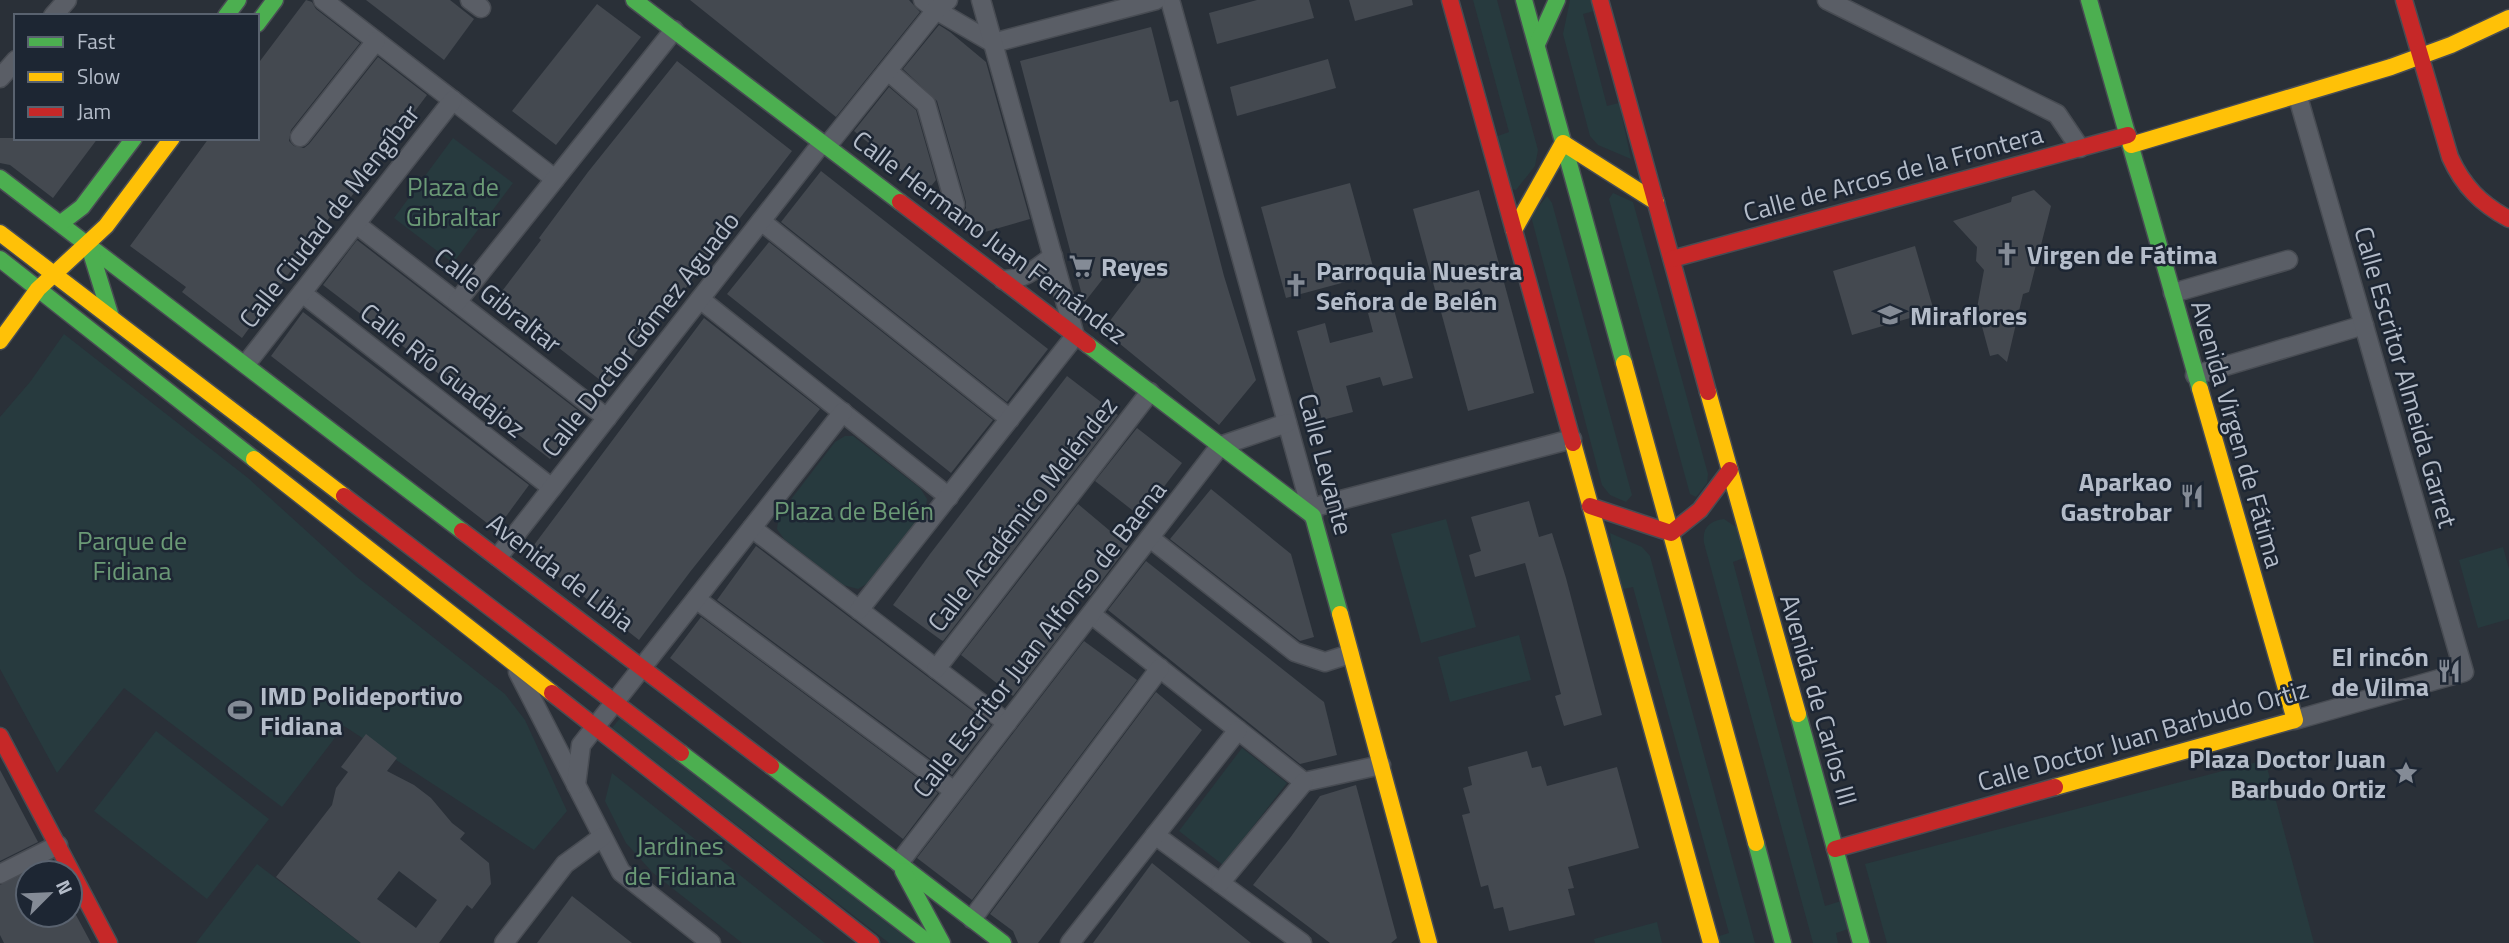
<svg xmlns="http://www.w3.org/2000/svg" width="2509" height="943" font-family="'Titillium Web',sans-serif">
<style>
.green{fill:#273a3e}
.building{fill:#444950;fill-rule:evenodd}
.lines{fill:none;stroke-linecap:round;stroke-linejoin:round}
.street-casing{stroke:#484c53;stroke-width:21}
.fast-casing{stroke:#484c53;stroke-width:19}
.slow-casing{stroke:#484c53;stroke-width:19}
.jam-casing{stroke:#484c53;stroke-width:19}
.street{stroke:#5a5e66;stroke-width:18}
.fast{stroke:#4caf50;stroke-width:16}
.slow{stroke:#ffc107;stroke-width:16}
.jam{stroke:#c62828;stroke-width:16}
.labels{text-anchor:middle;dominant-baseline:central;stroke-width:5;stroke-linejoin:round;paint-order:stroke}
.street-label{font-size:26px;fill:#b4bcc9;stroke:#1d2633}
.park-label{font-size:26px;fill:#6b9a76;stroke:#1d2633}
.poi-label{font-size:26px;font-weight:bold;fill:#b4bcc9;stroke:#1d2633;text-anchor:start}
</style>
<rect width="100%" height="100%" fill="#2a3038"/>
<g class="green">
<path d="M1473,0H1497L1538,150L1535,166L1516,190L1512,189L1495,137L1509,132Z"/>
<path d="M1570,0H1591L1594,11L1583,14L1607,106L1619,103L1631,159L1598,145L1590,136L1563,34Z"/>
<path d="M453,138L513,183L453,263L394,218Z"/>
<path d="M1613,193L1633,202L1708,474L1707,483L1696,497L1690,494L1609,199Z"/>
<path d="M1547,196L1552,203L1632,495L1626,502L1610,495L1602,485L1531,216Z"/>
<path d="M64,334L248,478L357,577L505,694L525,720L567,811L534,850L344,726L282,807L124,688L57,773L0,669V417L30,382Z"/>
<path d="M845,436H853L920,488L927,499L925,512L870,582L858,589L843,585L784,539L777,529L779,515L835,442Z"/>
<path d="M1446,519L1476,627L1421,643L1391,534Z"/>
<path d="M1724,519L1736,527L1744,558L1733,562L1825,906L1841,901L1848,929L1836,933L1838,943H1813L1704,543C1702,528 1709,521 1724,519Z"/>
<path d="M1610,533L1642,547L1650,556L1755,943H1717L1716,937L1729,933L1633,587L1618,590Z"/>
<path d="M2503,547L2509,569V619L2478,628L2459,560Z"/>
<path d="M1519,635L1531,680L1450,702L1438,657Z"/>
<path d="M621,717L913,943H889L612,728Z"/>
<path d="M156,731L269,819L207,899L94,811Z"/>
<path d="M1242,748L1287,783L1223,865L1179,831Z"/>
<path d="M2265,760L2314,943H1887L1865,864Z"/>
<path d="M612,773L825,943H742L653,873L626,843L605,801Z"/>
<path d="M257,864L361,943H196Z"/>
<path d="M1657,922L1662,943H1595L1594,939Z"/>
</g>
<g class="building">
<path d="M306,0L312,2L316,9L360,43L291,130L289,141L294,146L304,148L309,144L378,57L427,95L336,217L332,214L242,338L182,292L186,287L130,246L209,138H257V65Z"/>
<path d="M366,0H450L474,19L444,60Z"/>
<path d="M690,0H909L920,12L836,117Z"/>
<path d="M1257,0H1309L1314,18L1217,44L1209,13Z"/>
<path d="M1349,0H1412L1413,5L1355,21Z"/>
<path d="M597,4L641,37L556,145L512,111Z"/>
<path d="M939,25L950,32L986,62L1030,219L978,234L965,223L962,214L966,208V202L937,101L903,69Z"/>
<path d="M1151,27L1170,102L1178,100L1224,276L1256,380L1219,425L1103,330L1140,281L1116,262L1084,303L1020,61Z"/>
<path d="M1328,59L1336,88L1237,116L1230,87Z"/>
<path d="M677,61L792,151L609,387L496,299L541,240L539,238L588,172Z"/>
<path d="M889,87L916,110L936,180L927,191L854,131Z"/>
<path d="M0,138H98L53,198L10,165L0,163Z"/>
<path d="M821,171L1048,349L1007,402L781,222Z"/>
<path d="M1350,183L1375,274L1286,298L1261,207Z"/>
<path d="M1479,190L1534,393L1468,411L1413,209Z"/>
<path d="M2034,190L2051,206L2029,292L2023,294L2007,362L1998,354L1990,356L1977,308L1984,270L1976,261L1977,247L1953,221L2011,202L2012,197Z"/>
<path d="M357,240L584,415L550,459L323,285Z"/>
<path d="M769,242L993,420L951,473L727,294Z"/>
<path d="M1915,246L1934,311L1852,335L1833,271Z"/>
<path d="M1393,306L1413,378L1383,386L1380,377L1346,386L1353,412L1322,420L1297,331L1325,323L1330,343L1373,332L1368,313Z"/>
<path d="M303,312L529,485L496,530L271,356Z"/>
<path d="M704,318L820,409L690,572L639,640L528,553Z"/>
<path d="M1067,376L1118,415L943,641L941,640L893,605L930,554Z"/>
<path d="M1137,428L1182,463L1141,517L1095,481Z"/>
<path d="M1211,489L1291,554L1314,637L1300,641L1170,539Z"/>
<path d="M1529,501L1539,537L1552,533L1566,578L1602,715L1564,726L1555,696L1561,694L1525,563L1475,577L1469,555L1481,551L1471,517Z"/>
<path d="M1078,504L1128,546L1090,596L1084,590L1059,623L1066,628L1013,696L961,655Z"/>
<path d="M756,546L991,725L952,775L717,600Z"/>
<path d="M1146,561L1324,702L1337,755L1300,764L1108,610Z"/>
<path d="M701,617L938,793L903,839L670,658Z"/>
<path d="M1084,641L1137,680L972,900L917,858Z"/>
<path d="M1156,692L1202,730L1038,943H1018L1013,931L990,914Z"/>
<path d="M366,734L397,758L387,771L414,785L431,798L452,823L465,833L460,839L489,863L491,884L472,909L467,905L439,943H361L276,877L332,805L336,788L348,772L341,767ZM399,871L437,900L416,928L377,899Z"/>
<path d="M1527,751L1532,768L1541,766L1547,786L1617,767L1639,848L1568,867L1574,888L1568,889L1575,915L1509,931L1503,907L1494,909L1488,885L1481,887L1462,815L1470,813L1463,788L1472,785L1468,767Z"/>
<path d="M0,770L38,842L0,861Z"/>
<path d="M1356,785L1397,938L1391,943H1330L1253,885L1290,838L1320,796Z"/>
<path d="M49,862L54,873H28V915H76L91,943H4L0,935V885Z"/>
<path d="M1152,863L1251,943H1093Z"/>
<path d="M572,896L632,943H537Z"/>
</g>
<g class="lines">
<g class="street-casing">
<g id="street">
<path d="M323,0L555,179"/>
<path d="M470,0L481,8"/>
<path d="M923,0L936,10L993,43"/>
<path d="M1170,0L1313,516"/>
<path d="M1827,0L2057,114L2080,148"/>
<path d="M53,16L67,0"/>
<path d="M993,43L1156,0"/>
<path d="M888,71L926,104L955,205"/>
<path d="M0,78L16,60"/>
<path d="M300,137L376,41"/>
<path d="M827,146L936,10L948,0"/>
<path d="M761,221L1010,419"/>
<path d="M356,224L607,418"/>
<path d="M1003,280C1024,280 1037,268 1053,256"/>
<path d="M302,293L552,488"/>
<path d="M2173,293L2288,260"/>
<path d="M700,299L949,497"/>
<path d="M457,302L674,30"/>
<path d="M246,364L453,100"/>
<path d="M2195,375L2364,325"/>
<path d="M1311,508L1572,439"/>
<path d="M752,528L1007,723"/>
<path d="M1150,538L1295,652L1325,662L1350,654"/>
<path d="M498,557L822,143"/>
<path d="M696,599L954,791"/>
<path d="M859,610L1075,336L981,0"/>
<path d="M1091,614L1304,782L1381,765"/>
<path d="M936,669L1150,392"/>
<path d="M518,672L621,872L711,943"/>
<path d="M2295,720L2464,672L2298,97"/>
<path d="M576,785L581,745L843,412"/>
<path d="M1155,835L1302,943"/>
<path d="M899,863L1220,446L1287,423"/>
<path d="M0,874L58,845"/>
<path d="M1220,883L1304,782"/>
<path d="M972,919L1160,668"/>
<path d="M504,943L565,864L602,837"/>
<path d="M1070,943L1238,730"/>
</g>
</g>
<g class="fast-casing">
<g id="fast">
<path d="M634,0L900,202"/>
<path d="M1524,0L1624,363"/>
<path d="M2089,0L2200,389"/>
<path d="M226,16L238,0"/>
<path d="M257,24L275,0"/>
<path d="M1537,44L1557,0"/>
<path d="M0,178L462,531"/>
<path d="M61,223L82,207L134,138"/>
<path d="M88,243L111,317"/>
<path d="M0,259L254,459"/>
<path d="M1088,345L1313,516L1340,614"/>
<path d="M1798,714L1861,943"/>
<path d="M681,753L929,943"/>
<path d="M771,766L1003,943"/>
<path d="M1756,843L1783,943"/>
<path d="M903,871L942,943"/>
</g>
</g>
<g class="slow-casing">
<g id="slow">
<path d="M2131,145L2391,67L2451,45L2509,18"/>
<path d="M1514,230L1563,143L1656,202"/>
<path d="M0,233L344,496"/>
<path d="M0,341L38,289L106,226L172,138"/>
<path d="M1624,363L1756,843"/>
<path d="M1708,392L1798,714"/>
<path d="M1573,443L1711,943"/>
<path d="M254,459L552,693"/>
<path d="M1340,614L1429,943"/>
<path d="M2055,787L2295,720L2200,389"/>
</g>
</g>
<g class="jam-casing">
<g id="jam">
<path d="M1450,0L1573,443"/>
<path d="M1600,0L1708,392"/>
<path d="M2404,0L2450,157C2463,186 2481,204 2509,219"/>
<path d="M900,202L1088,345"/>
<path d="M1672,259L2128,135"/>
<path d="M344,496L681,753"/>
<path d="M1590,506L1671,533L1700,510L1730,470"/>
<path d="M462,531L771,766"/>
<path d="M552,693L871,943"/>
<path d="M0,736L109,943"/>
<path d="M1835,849L2055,787"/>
</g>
</g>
<use href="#street" class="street"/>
<use href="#fast" class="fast"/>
<use href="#slow" class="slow"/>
<use href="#jam" class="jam"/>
</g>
<defs>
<g id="church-bare" transform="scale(1.89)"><path d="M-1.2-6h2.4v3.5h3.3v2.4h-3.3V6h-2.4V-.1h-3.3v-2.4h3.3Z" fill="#848b96" stroke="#1d2633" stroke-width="2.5" paint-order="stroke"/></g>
<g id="supermarket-bare" transform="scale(1.89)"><path d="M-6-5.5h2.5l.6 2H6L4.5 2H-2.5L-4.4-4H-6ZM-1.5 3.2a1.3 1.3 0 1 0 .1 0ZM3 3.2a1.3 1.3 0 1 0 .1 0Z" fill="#848b96" stroke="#1d2633" stroke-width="2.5" paint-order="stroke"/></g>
<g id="school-bare" transform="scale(1.89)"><path d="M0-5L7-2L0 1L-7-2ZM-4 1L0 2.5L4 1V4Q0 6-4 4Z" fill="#848b96" stroke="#1d2633" stroke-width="2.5" paint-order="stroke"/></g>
<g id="restaurant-bare" transform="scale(1.89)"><path d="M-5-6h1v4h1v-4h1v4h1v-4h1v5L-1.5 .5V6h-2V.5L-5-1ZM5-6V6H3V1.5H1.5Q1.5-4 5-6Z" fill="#848b96" stroke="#1d2633" stroke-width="2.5" paint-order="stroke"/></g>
<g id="stadium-bare" transform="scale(1.89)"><path d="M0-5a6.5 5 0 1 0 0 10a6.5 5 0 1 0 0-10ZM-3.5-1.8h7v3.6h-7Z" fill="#848b96" stroke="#1d2633" stroke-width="2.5" paint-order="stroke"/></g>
<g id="sight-bare" transform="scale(1.89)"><path d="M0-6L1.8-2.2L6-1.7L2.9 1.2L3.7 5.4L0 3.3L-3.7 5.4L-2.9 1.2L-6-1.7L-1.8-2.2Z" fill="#848b96" stroke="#1d2633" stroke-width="2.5" paint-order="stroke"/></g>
</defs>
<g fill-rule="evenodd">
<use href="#church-bare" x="2007" y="254"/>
<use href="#supermarket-bare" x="1081" y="266"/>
<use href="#church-bare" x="1296" y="285"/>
<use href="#school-bare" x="1890" y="315"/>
<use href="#restaurant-bare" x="2192" y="496"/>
<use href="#restaurant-bare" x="2449" y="671"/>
<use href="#stadium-bare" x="240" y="710"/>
<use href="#sight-bare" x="2406" y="773"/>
</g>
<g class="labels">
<g class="street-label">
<text transform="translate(1893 173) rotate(-15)">Calle de Arcos de la Frontera</text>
<text transform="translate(329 216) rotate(-52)">Calle Ciudad de Mengíbar</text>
<text transform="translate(990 237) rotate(37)">Calle Hermano Juan Fernández</text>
<text transform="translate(498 300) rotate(38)">Calle Gibraltar</text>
<text transform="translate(640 334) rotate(-52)">Calle Doctor Gómez Aguado</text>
<text transform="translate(443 370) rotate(38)">Calle Río Guadajoz</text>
<text transform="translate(2406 377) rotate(74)">Calle Escritor Almeida Garret</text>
<text transform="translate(2238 434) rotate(74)">Avenida Virgen de Fátima</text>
<text transform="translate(1326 464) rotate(75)">Calle Levante</text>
<text transform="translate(1022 514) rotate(-52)">Calle Académico Meléndez</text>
<text transform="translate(561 572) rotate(37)">Avenida de Libia</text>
<text transform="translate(1039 639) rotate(-52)">Calle Escritor Juan Alfonso de Baena</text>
<text transform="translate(1819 700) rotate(74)">Avenida de Carlos III</text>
<text transform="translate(2143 735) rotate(-16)">Calle Doctor Juan Barbudo Ortiz</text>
</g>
<g class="park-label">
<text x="453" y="186">Plaza de<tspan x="453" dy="30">Gibraltar</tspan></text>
<text x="854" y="510">Plaza de Belén</text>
<text x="132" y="540">Parque de<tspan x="132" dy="30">Fidiana</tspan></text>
<text x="680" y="845">Jardines<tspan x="680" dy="30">de Fidiana</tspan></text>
</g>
<g class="poi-label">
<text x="2027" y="254">Virgen de Fátima</text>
<text x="1101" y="266">Reyes</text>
<text x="1316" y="270">Parroquia Nuestra<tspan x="1316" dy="30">Señora de Belén</tspan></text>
<text x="1910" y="315">Miraflores</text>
<text x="2172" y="481" text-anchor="end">Aparkao<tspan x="2172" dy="30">Gastrobar</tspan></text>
<text x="2429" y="656" text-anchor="end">El rincón<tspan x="2429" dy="30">de Vilma</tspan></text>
<text x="260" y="695">IMD Polideportivo<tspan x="260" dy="30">Fidiana</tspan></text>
<text x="2386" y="758" text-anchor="end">Plaza Doctor Juan<tspan x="2386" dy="30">Barbudo Ortiz</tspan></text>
</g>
</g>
<rect x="14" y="14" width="245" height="126" fill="#1d2633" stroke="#59626f" stroke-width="2"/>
<rect x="28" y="37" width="35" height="10" fill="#4caf50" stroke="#59626f" stroke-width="2"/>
<text x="77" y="49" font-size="21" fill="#b4bcc9">Fast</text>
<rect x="28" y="72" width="35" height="10" fill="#ffc107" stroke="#59626f" stroke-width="2"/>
<text x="77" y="84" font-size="21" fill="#b4bcc9">Slow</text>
<rect x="28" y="107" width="35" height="10" fill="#c62828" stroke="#59626f" stroke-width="2"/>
<text x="77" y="119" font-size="21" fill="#b4bcc9">Jam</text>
<g transform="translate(49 894) rotate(66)"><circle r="33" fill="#1d2633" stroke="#59626f" stroke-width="2"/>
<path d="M0-5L12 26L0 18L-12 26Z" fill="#848b96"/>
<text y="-10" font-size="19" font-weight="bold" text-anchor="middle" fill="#b4bcc9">N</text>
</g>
</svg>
